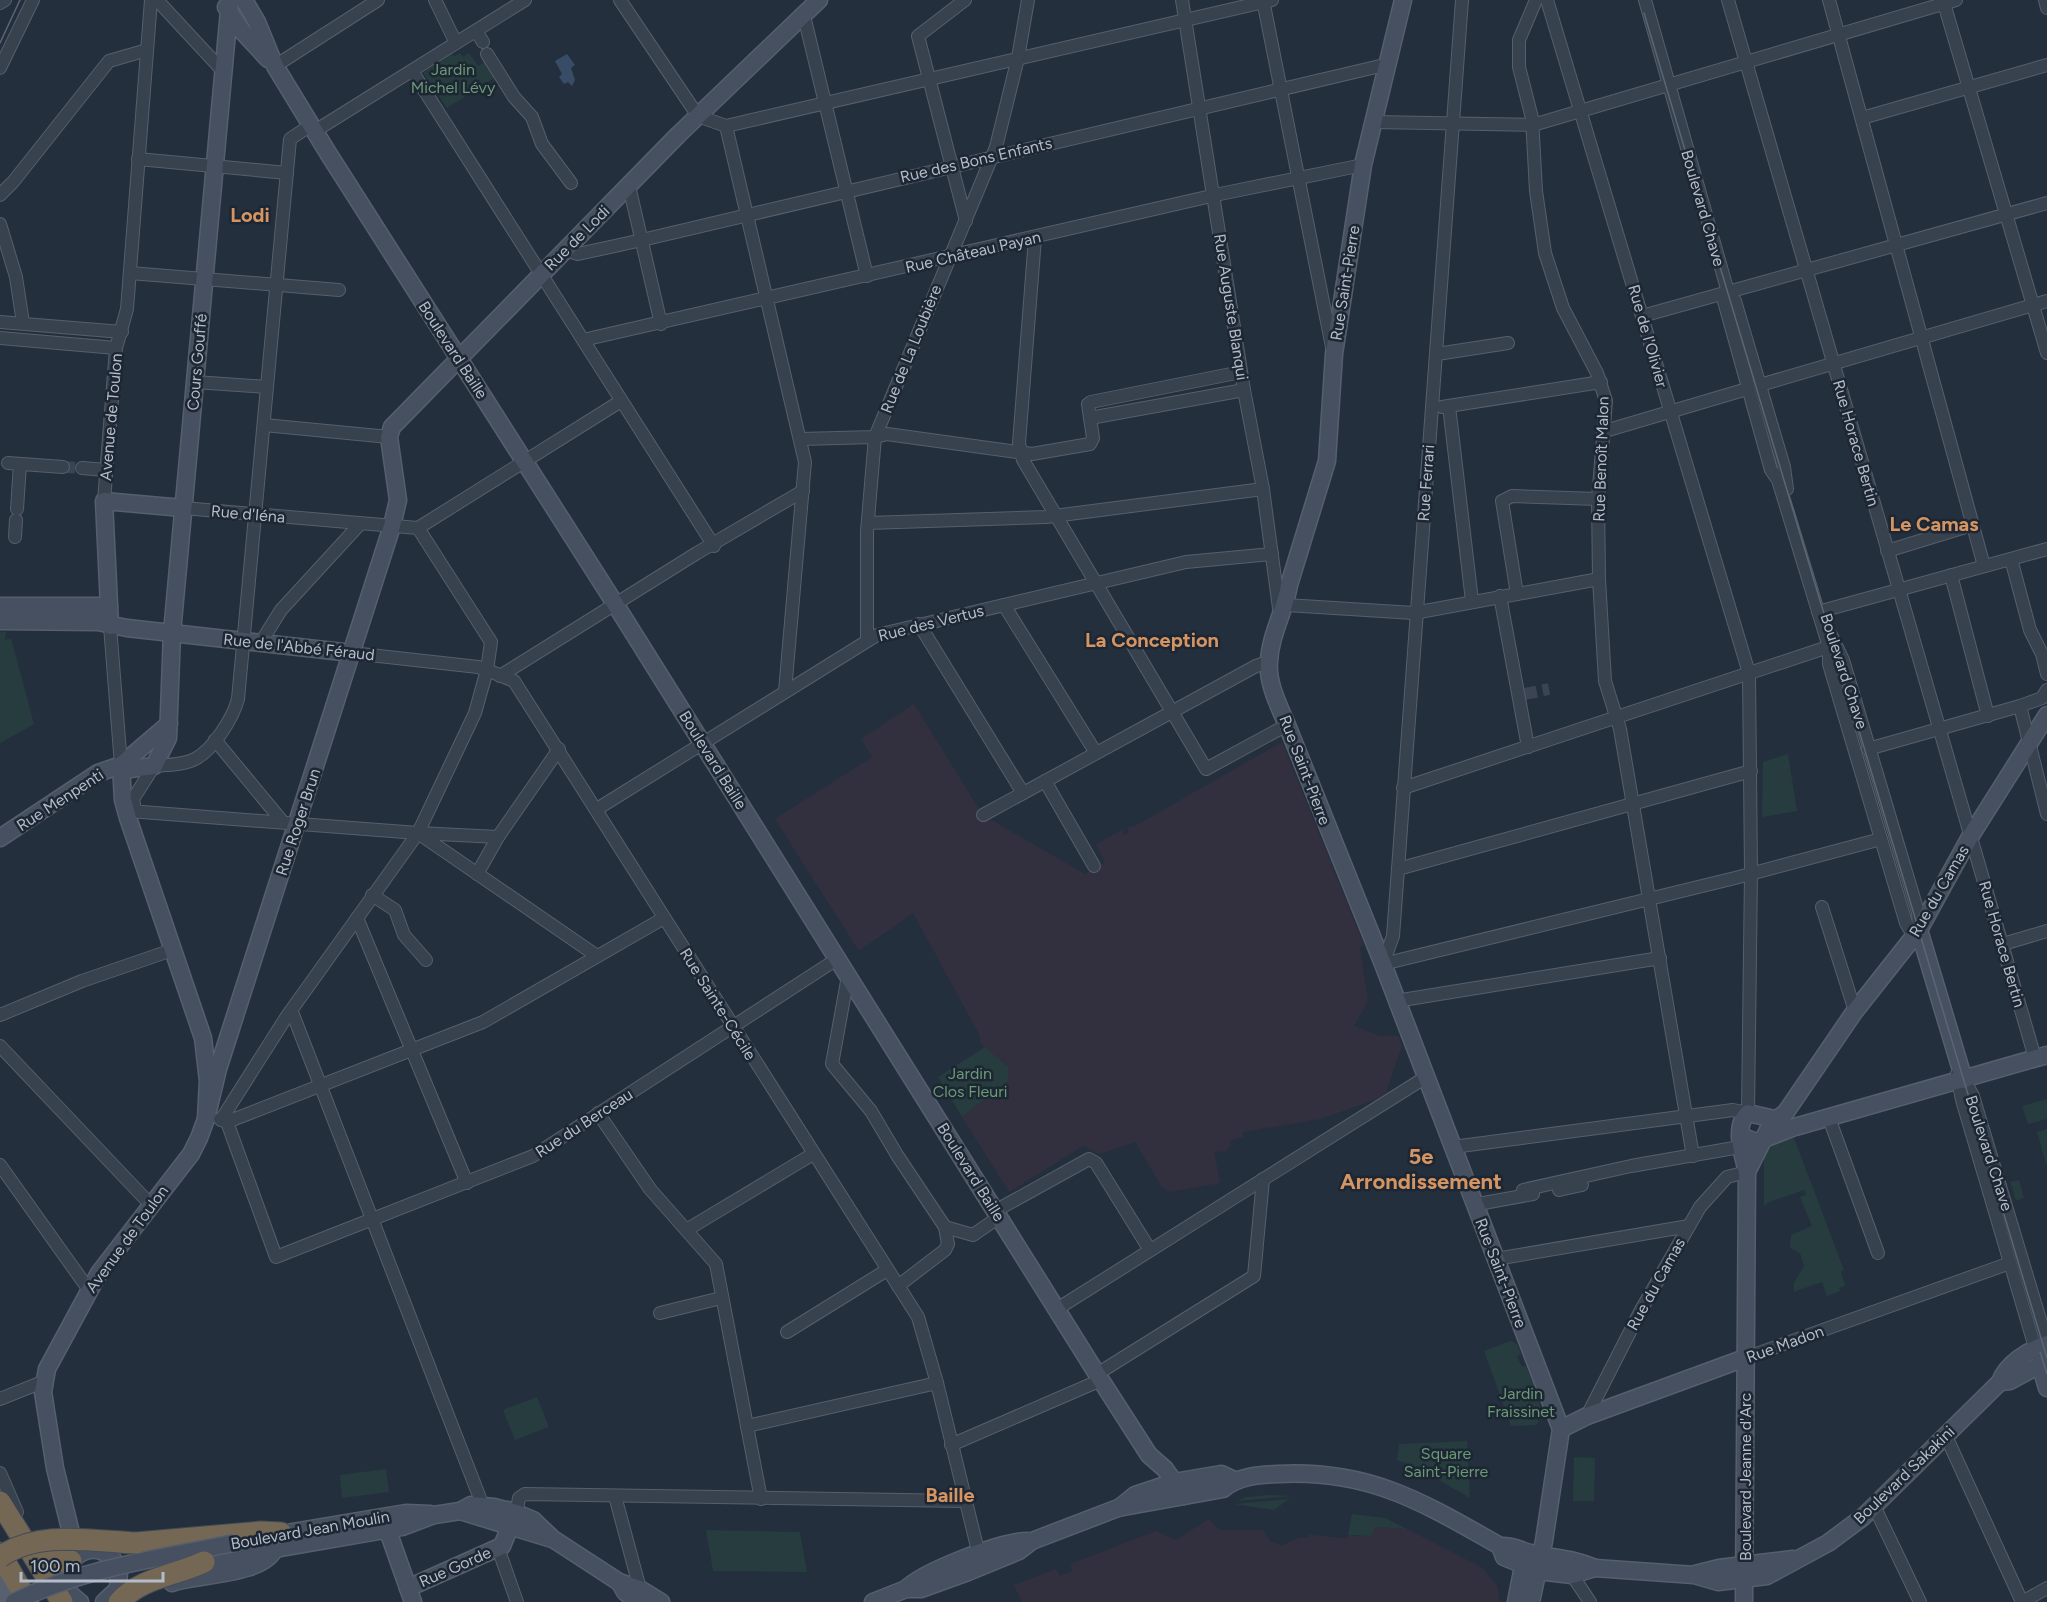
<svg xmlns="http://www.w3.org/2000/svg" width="2047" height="1602" font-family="Figtree,sans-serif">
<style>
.medical{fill:#32303f}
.green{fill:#263c3f}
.water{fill:#394c67}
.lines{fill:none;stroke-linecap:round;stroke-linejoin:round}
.street-tunnel{stroke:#3a4453;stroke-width:12;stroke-dasharray:12 6;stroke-linecap:butt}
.street-casing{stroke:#565f6c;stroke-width:14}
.secondary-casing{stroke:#565f6c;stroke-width:19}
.primary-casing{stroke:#414a57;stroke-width:20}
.highway-casing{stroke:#434c59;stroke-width:23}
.street{stroke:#38414e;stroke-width:12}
.secondary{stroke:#465061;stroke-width:16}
.primary{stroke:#56606e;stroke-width:18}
.highway{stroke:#746855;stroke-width:21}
.tram{stroke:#5a6575;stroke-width:1.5}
.secondary-bridge-casing{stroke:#565f6c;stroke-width:19;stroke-linecap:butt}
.highway-bridge-casing{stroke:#434c59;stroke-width:23;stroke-linecap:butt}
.secondary-bridge{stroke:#465061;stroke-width:16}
.highway-bridge{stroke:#746855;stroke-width:21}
.labels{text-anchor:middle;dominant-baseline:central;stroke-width:5;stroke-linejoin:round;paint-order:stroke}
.park-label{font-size:16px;fill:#6b9a76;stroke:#1d2633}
.street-label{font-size:16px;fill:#b4bcc9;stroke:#1d2633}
.quarter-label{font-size:20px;font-weight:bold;fill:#d59563;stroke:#1d2633}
.district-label{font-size:22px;font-weight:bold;fill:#d59563;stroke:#1d2633}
</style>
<rect width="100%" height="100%" fill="#242f3e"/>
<g class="medical">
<path d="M914,704L986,820H991L1085,874L1105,863L1096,844L1122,830L1124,835L1129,833L1128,827L1135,826L1282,742L1364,945L1360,948L1368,1001L1354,1026L1380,1036H1398L1402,1045L1386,1093L1375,1100L1320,1119L1243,1132V1137L1230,1140L1231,1145L1226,1151L1214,1152L1220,1183L1169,1192L1162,1187L1135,1142L1099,1154L1083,1146L1009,1192L962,1117L1008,1081V1067L980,1043V1036L967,1012L913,913L859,951L775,819L872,757L861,739Z"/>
<path d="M1209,1519L1220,1530H1263L1271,1542L1282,1545L1301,1537L1308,1538L1309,1534L1347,1539L1348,1535L1361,1537L1374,1527L1407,1529L1483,1568L1497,1586L1500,1602H1022L1014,1585L1056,1569L1060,1576L1073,1571L1070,1564L1156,1531L1176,1540Z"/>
</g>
<g class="green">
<path d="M460,53L463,57L469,53L478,66L486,61L496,77L447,108L423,73L452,54L454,57Z"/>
<path d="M0,632H6L5,640L11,638L34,724L0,743Z"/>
<path d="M1788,754L1797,811L1762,817L1763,762Z"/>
<path d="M985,1047L1008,1067V1081L962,1117L938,1077Z"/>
<path d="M2047,1099V1119L2028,1124L2022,1106Z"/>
<path d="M2047,1129V1167L2037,1132Z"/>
<path d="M1794,1138L1844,1270L1841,1272L1845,1286L1839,1288L1840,1291L1827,1296L1822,1282L1794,1292V1283L1804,1266L1800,1253L1790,1248L1791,1235L1812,1226L1800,1197L1806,1195L1804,1190L1769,1202L1764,1206V1155L1772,1144Z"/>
<path d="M2019,1180L2024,1198L2016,1201L2010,1182Z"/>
<path d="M1511,1341L1517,1344L1521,1354L1517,1356L1522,1367L1526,1366C1533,1384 1546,1406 1537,1425L1511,1426L1484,1351Z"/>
<path d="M537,1397L549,1427L515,1440L503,1410Z"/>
<path d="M1467,1441L1470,1498L1420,1469L1397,1460L1399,1444Z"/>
<path d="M1574,1457L1595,1458L1594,1501H1573Z"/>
<path d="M386,1469L389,1492L342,1498L340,1475Z"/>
<path d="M1270,1495L1294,1496L1237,1501L1246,1497Z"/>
<path d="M1289,1499L1274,1510L1234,1504Z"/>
<path d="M1352,1514L1385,1518L1407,1529L1375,1527L1371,1536L1348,1535Z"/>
<path d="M706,1530L800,1532L807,1572L713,1571Z"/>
</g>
<path class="water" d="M567,54L575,65L571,68L575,80L572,86L568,82L564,84L559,77L562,74L555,61Z"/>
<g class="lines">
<g class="street-tunnel">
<path d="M63,467L82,468"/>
<path d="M1525,694L1549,689"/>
</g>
<g class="street-casing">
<g id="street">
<path d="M157,0L221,69"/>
<path d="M435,0L456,43"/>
<path d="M620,0L698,116L726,126L1272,0"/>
<path d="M965,0L918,36L966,221"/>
<path d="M1182,0L1244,390L1263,489L1279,608"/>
<path d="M1263,0L1332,347"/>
<path d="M1536,0L1519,40V67L1532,118L1536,191L1545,253L1563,308L1597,373L1606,401L1598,499L1599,579L1605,681L1620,729L1693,1156"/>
<path d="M1645,0L1728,292L1735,301L1784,467L1787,489"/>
<path d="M1728,0L2035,1058"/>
<path d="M1829,0L1984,566"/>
<path d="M1943,0L2047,353"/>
<path d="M2045,0L2047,8"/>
<path d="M0,3L5,0"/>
<path d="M804,16L867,276"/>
<path d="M476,31L483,42"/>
<path d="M487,54L514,97L532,117L542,144L571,183"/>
<path d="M275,66L378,0"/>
<path d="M0,68L33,0"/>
<path d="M412,71L714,546"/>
<path d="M1862,118L2047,65"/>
<path d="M1374,122L1533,125L1956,0"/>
<path d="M726,126L805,462L785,691"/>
<path d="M315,131L525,0"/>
<path d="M138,159L287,173"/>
<path d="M629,186L661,324"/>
<path d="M0,195L13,182L109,61L147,50"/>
<path d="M0,224L16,277L23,323"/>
<path d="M1035,238L1019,443L1023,460L1206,769L1287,725"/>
<path d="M565,250L578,254L642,240L1380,66L1387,67"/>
<path d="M130,273L339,290"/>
<path d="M1722,294L1771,470L1778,480L1829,647V664L1906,923L1917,942"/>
<path d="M1642,316L2047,203"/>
<path d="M0,322L122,332"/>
<path d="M0,338L116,348"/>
<path d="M583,340L1220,194L1363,165"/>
<path d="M1437,354L1508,343"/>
<path d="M195,382L267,387"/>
<path d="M1760,385L2047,301"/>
<path d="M1449,406L1472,601"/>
<path d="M1442,407L1601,382"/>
<path d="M1090,418L1244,390"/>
<path d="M264,425L389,437"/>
<path d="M1605,431L1747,389"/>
<path d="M800,439L875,437L887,434L1032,454L1090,444L1093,438L1088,404L1091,402L1241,372"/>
<path d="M8,463L63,467"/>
<path d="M82,468L106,470"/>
<path d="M104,501L116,348L127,309L151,0"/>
<path d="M183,508L418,528L491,642L487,670L514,681L918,1317L937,1383L980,1559"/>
<path d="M17,509L20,464"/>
<path d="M868,523L1046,517L1263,489"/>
<path d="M418,528L621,401"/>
<path d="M15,537L16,520"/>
<path d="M1887,551L1972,525"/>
<path d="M2011,559L2030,630L2042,654L2047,674"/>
<path d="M1951,575L1988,716"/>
<path d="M1517,594L1502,501L1512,496L1598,499"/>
<path d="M1500,596L1528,747"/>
<path d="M1004,605L1096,753"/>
<path d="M1286,605L1414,613L1599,579"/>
<path d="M1818,612L2047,549"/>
<path d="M919,624L1023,793"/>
<path d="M110,626L121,765"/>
<path d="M1831,635L1843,660L1918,912L1919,930"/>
<path d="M867,640V531L875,437L996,147L1018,58L1028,0"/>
<path d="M261,642L281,610L360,524"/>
<path d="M500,676L697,553L803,491"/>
<path d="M2020,706L2047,814"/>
<path d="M215,740L282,821"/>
<path d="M1868,749L2020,706L2042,698L2047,690"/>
<path d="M1045,781L1094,866"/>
<path d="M1403,788L1834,645"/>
<path d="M597,809L877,635L1186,562L1272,554"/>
<path d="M129,811L418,833L498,837"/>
<path d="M135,811L133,799L154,766C166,765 184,765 195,759C213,750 233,718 238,699L290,139L311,125"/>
<path d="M983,815L1256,666L1268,662"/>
<path d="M418,833L597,956"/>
<path d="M1398,869L1751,771"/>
<path d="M477,874L498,837L559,749"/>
<path d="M372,895L395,910L404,935L426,960"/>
<path d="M1822,907L1855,1011"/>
<path d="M357,918L467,1183"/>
<path d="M2003,944L2047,931"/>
<path d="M1383,964L1393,936L1398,869L1462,0"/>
<path d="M1383,964L1735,878L1881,839"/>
<path d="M848,976L832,1064L871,1111L897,1155L945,1227L948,1244L945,1250L898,1286"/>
<path d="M1396,1001L1660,958"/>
<path d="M292,1012L483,1506"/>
<path d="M0,1015L82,981L172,950"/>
<path d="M0,1046L151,1205"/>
<path d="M1957,1074L1962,1100L2037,1354"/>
<path d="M1964,1080L1973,1096L2047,1343"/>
<path d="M598,1113L650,1189L716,1264L761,1499"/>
<path d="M1829,1118L1878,1253"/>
<path d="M220,1119L227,1122L483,1022L664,918"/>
<path d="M221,1120L287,1016L418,833L475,713L487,670L478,667L352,653"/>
<path d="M227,1122L276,1257L533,1156L837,959"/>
<path d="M1453,1147L1733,1110L1748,1113L1751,872L1749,673L1547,0"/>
<path d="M0,1165L89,1290"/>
<path d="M1523,1190L1631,1166L1734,1148"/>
<path d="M1559,1190L1582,1185"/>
<path d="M1478,1204L1533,1194"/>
<path d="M995,1211L1089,1159L1096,1163L1150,1250"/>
<path d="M945,1227L973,1235L999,1217"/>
<path d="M688,1229L813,1154"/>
<path d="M1496,1259L1689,1226"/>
<path d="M1057,1309L1426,1077"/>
<path d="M660,1313L721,1298"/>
<path d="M787,1332L887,1270"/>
<path d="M1745,1358L2010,1263"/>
<path d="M1097,1374L1254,1276L1263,1179"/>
<path d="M0,1399L45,1381"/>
<path d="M1587,1416L1641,1310L1700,1207L1727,1177L1747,1172"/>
<path d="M747,1426L937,1383"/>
<path d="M1945,1434L2022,1602"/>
<path d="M951,1445L1101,1380"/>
<path d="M0,1473L17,1512"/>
<path d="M615,1496L640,1589"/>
<path d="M1874,1506L1920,1602"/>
<path d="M515,1520L519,1498L525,1494L964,1501"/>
<path d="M498,1548L517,1602"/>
<path d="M1572,1575L1590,1602"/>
<path d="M2022,1602L2047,1588"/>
</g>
</g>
<g class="secondary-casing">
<g id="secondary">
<path d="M244,0L257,22L275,66L328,153L607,591L1097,1374L1149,1455L1165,1469L1184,1496"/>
<path d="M1403,0L1363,165L1334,354L1327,461L1289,585C1285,611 1270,635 1269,662C1267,683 1279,706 1287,725L1383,964L1561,1429L1544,1541L1531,1602"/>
<path d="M226,7L242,31L268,59"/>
<path d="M0,606H109"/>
<path d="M0,621L98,622L127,628L352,653"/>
<path d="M110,626L104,501L183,508"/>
<path d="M121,765L130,769L154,766L168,738L172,633L230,0"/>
<path d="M0,838L98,773L121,765L169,724"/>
<path d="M1919,930L1964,1080"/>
<path d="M206,1119L218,1069L392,526L398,500L389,437L392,427L678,135L819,0"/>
<path d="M1741,1136L1756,1142L1795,1127L2047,1055"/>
<path d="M1747,1172C1743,1155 1733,1126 1748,1113L1783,1121"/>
<path d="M2040,1364L2047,1388"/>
<path d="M2000,1382L2010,1381L2047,1361"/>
<path d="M1561,1429L1587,1416L1745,1358"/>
<path d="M1119,1508L1135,1495L1174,1482L1221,1474L1234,1480"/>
<path d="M460,1511L552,1539"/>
<path d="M388,1521L389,1534L413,1602"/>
<path d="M269,1536L406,1513L430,1514"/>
<path d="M1500,1546L1504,1557L1538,1571L1572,1575L1595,1568L1694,1575L1718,1582L1767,1576L1828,1543L1863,1517L2000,1382C2006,1364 2029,1350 2047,1344"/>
<path d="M75,1549L55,1468L43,1392L47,1369L99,1273L191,1154L199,1138L206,1119L208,1081L203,1038L128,818L123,800L121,765"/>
<path d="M193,1563L402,1527L434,1515L460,1511L471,1505L494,1507L516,1513L533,1520L553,1539L619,1582L640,1589L661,1602"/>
<path d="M1695,1574L1719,1568L1793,1559"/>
<path d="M172,1583C198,1574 265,1575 275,1548"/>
<path d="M620,1583L625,1592L638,1602"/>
<path d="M408,1588L502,1546L507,1534L508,1510"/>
<path d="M906,1589C924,1571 1002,1541 1028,1541"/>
<path d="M80,1602C37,1575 98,1520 119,1570L118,1589L104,1602"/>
<path d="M873,1602L906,1589H921L968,1572L1019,1551L1032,1541L1118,1508L1223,1489C1238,1476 1259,1475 1278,1474C1370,1469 1424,1503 1500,1546C1511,1545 1517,1549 1527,1552C1552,1559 1570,1557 1595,1568"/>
<path d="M1516,1602L1525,1556"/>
<path d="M1744,1602L1747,1172L1771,1124L1786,1112L1855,1011L1919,930L1970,837L2047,715"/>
</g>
</g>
<g class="primary-casing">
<path id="primary" d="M0,1583L5,1602"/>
</g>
<g class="highway-casing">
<g id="highway">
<path d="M0,1502L62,1602"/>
<path d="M136,1543L261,1532L281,1533"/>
<path d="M29,1545C40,1557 54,1563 71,1561"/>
<path d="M0,1553L28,1602"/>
</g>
</g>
<use href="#street" class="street"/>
<use href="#secondary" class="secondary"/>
<use href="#primary" class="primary"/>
<use href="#highway" class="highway"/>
<g class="tram">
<path d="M1644,13L2047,1358"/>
<path d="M0,43L20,0"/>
<path d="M2040,1352L2047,1374"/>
</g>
<g class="secondary-bridge-casing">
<path id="secondary-bridge" d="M14,1602C83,1568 160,1558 234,1543"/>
</g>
<g class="highway-bridge-casing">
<g id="highway-bridge">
<path d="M0,1557C38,1530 91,1541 136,1543"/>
<path d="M119,1602C142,1577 175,1576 204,1562"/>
</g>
</g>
<use href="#secondary-bridge" class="secondary-bridge"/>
<use href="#highway-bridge" class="highway-bridge"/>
</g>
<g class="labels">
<g class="park-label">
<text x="453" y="69">Jardin<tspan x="453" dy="18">Michel Lévy</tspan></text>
<text x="970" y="1073">Jardin<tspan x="970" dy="18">Clos Fleuri</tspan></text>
<text x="1521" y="1393">Jardin<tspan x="1521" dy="18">Fraissinet</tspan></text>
<text x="1446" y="1453">Square<tspan x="1446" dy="18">Saint-Pierre</tspan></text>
</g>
<g class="street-label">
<text transform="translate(976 160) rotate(-13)">Rue des Bons Enfants</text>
<text transform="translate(1703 208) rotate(74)">Boulevard Chave</text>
<text transform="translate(577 238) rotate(-45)">Rue de Lodi</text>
<text transform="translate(973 252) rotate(-13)">Rue Château Payan</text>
<text transform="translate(1345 283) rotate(-81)">Rue Saint-Pierre</text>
<text transform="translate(1231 307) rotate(81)">Rue Auguste Blanqui</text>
<text transform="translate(1648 336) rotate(74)">Rue de l'Olivier</text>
<text transform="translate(911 349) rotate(-68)">Rue de La Loubière</text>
<text transform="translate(453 350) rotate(57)">Boulevard Baille</text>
<text transform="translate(197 362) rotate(-85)">Cours Gouffé</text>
<text transform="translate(111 417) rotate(-85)">Avenue de Toulon</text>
<text transform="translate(1856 443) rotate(74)">Rue Horace Bertin</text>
<text transform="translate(1601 459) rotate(-88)">Rue Benoît Malon</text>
<text transform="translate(1426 483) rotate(-86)">Rue Ferrari</text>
<text transform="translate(248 514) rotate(5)">Rue d'Iéna</text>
<text transform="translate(931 623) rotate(-14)">Rue des Vertus</text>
<text transform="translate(299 647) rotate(6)">Rue de l'Abbé Féraud</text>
<text transform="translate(1844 671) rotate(72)">Boulevard Chave</text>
<text transform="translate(713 760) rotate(58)">Boulevard Baille</text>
<text transform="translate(1305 770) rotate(69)">Rue Saint-Pierre</text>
<text transform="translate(60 800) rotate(-33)">Rue Menpenti</text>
<text transform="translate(298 822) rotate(-72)">Rue Roger Brun</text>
<text transform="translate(1939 891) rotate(-60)">Rue du Camas</text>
<text transform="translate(2002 944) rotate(74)">Rue Horace Bertin</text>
<text transform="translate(718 1004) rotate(58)">Rue Sainte-Cécile</text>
<text transform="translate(584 1123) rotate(-33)">Rue du Berceau</text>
<text transform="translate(1989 1153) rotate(72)">Boulevard Chave</text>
<text transform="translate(971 1172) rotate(58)">Boulevard Baille</text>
<text transform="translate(127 1239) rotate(-54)">Avenue de Toulon</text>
<text transform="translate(1501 1273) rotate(69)">Rue Saint-Pierre</text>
<text transform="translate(1656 1284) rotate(-61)">Rue du Camas</text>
<text transform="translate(1785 1344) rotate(-20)">Rue Madon</text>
<text transform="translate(1904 1475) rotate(-44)">Boulevard Sakakini</text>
<text transform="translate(1745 1477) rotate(-90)">Boulevard Jeanne d'Arc</text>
<text transform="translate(310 1530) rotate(-10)">Boulevard Jean Moulin</text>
<text transform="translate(455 1567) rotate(-24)">Rue Gorde</text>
</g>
<g class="quarter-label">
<text x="250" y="215">Lodi</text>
<text x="1934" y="524">Le Camas</text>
<text x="1152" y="640">La Conception</text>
<text x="950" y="1495">Baille</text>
</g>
<g class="district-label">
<text x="1421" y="1156">5e<tspan x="1421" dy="25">Arrondissement</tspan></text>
</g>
</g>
<path d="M21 1572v9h142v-9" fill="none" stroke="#b4bcc9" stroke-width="3"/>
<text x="30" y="1572" font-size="18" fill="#b4bcc9" stroke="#1d2633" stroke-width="4.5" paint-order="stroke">100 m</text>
</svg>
